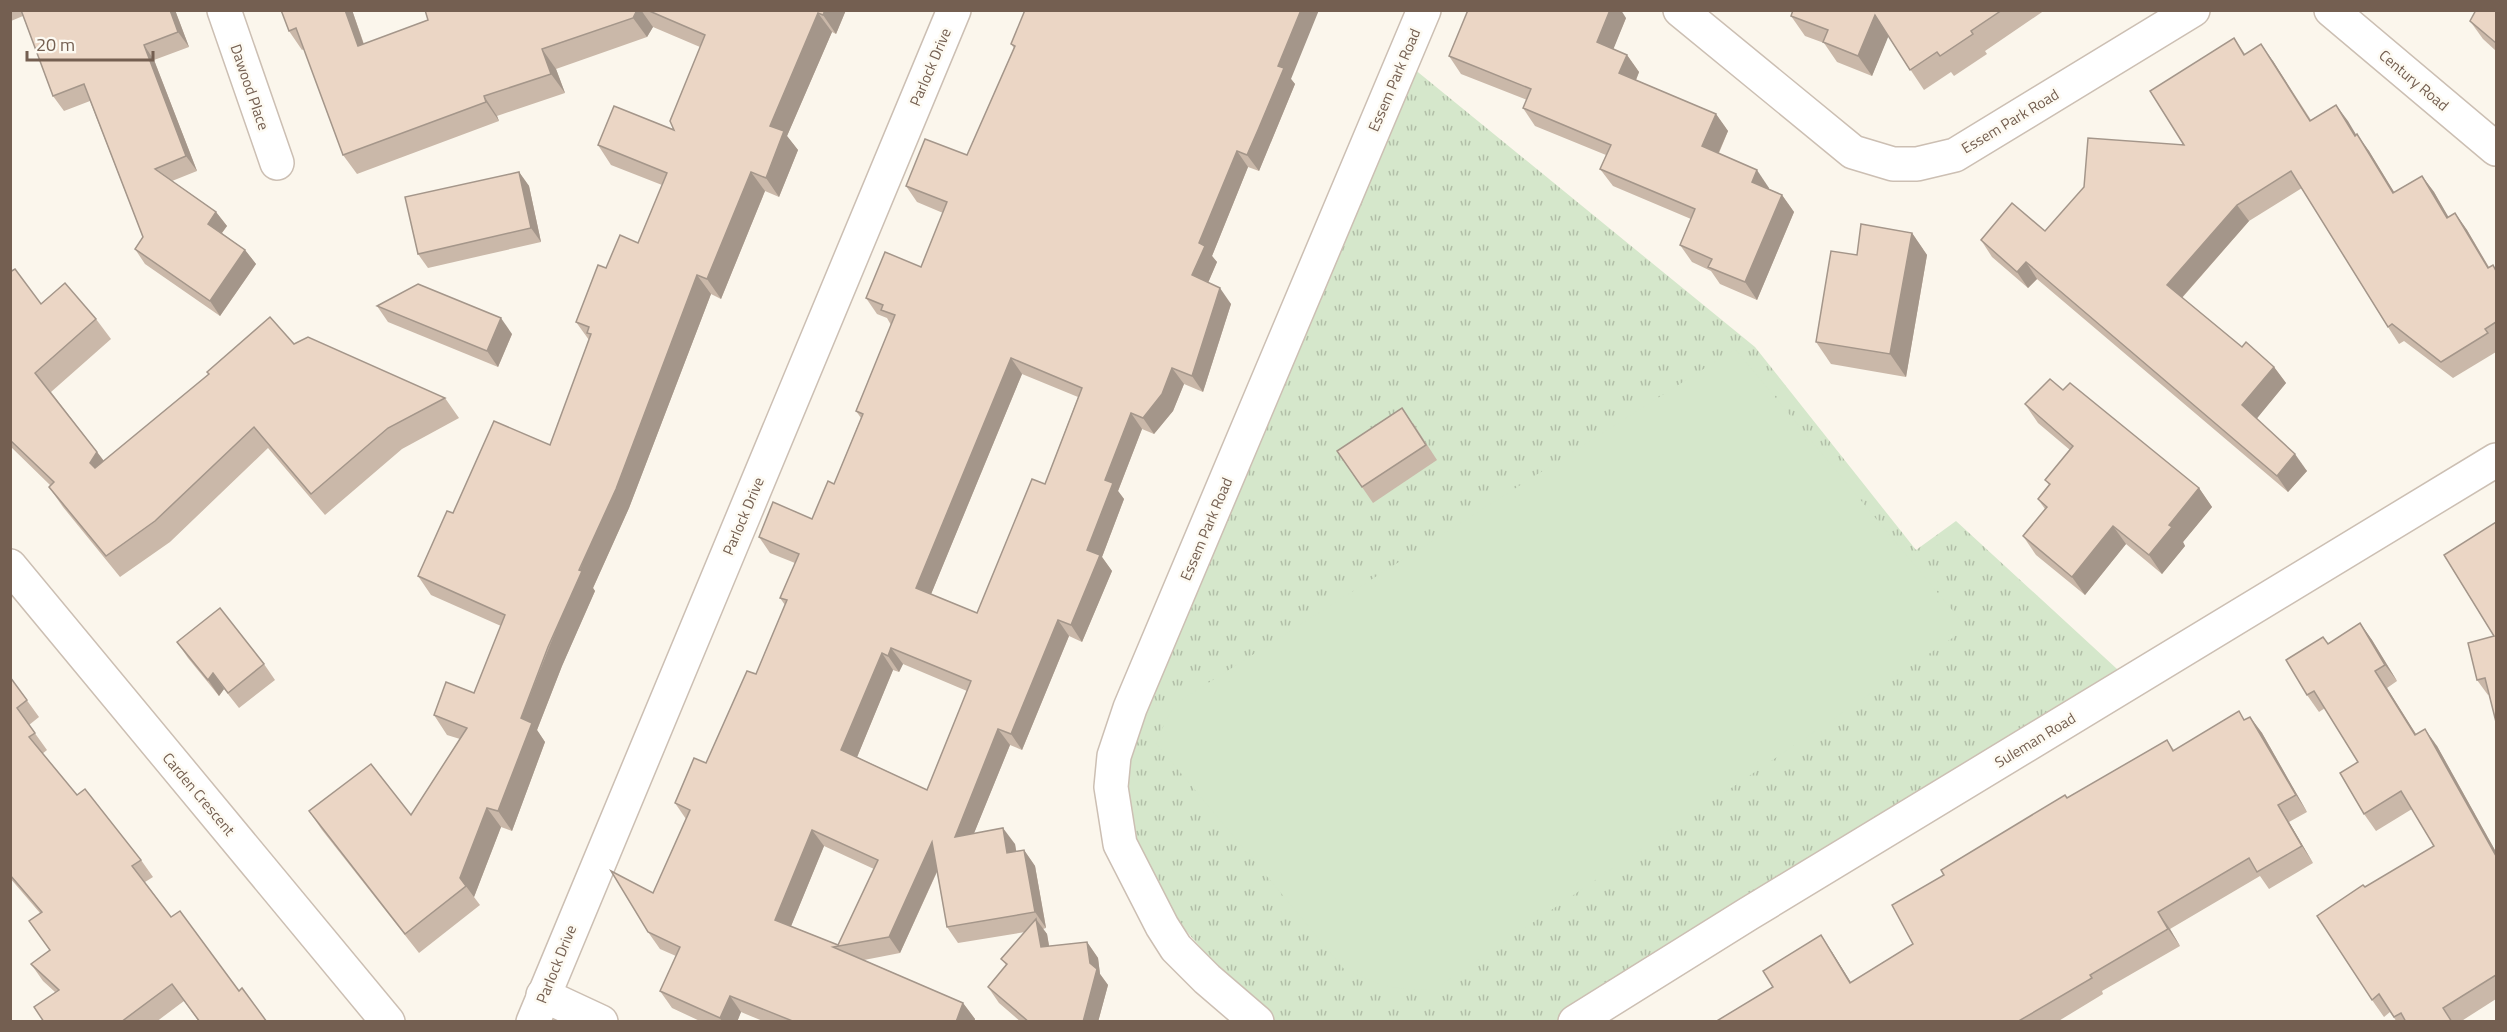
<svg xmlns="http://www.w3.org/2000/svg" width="2507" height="1032" font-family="'Titillium Web',sans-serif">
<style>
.grass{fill:url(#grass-tufts)}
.garden{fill:#d5e7cb}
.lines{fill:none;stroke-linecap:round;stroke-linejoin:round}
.street-casing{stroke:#ccbfb3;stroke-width:36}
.street{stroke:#fff;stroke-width:33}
.wall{fill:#cab8a9;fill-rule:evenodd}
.shaded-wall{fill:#a4968a}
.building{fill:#ebd6c5;stroke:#a4968a;stroke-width:1.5;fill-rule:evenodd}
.labels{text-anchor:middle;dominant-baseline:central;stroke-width:5;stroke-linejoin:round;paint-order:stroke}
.street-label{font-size:15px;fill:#745f51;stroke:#fdfaf2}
</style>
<defs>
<pattern id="grass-tufts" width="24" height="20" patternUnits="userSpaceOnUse" patternTransform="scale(1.5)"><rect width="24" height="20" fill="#d5e7cb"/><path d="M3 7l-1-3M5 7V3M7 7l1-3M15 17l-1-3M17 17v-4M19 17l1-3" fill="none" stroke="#b1bea7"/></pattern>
</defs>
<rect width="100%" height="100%" fill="#fbf6ec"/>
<path class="grass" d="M1408,64L1755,347L1916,550L1956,521L2129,680L1567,1021L1270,1022L1238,991L1175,918L1150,880L1127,816L1125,756Z"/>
<path class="garden" d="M1735,349L1967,628L1435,989C1400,992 1375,985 1344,969L1155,742L1175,704Z"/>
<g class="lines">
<g class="street-casing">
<g id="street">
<path d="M224,10L277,163"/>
<path d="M1680,10L1853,152L1893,164H1917L1955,155L2193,10"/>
<path d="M2331,10L2496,149"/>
<path d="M10,566L388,1022"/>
<path d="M543,995L601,1022"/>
<path d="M533,1022L954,10"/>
<path d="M1257,1022L1207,979L1176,948L1162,926L1120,844L1111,787L1114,756L1130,708L1424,10"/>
<path d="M1575,1022L1748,914L2496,460"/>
</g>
</g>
<use href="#street" class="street"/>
</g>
<g class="wall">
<path d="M10,10H175L189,47L154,60L197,171L172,181L216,212L227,226L222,233L245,250L256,264L220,316L145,264L135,249L143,237L90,101L64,111L53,96L23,16L11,21Z"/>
<path d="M281,10H352L364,44L428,20L425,10H846L836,34L832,32L787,136L798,150L779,197L765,191L721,299L711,294L629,508L593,588L595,591L562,666L537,730L545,742L512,831L501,827L474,897L480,905L419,953L322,830L309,811L411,815L460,739L447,735L434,715L474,693L501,626L431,595L418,576L453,513L550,445L589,340L576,322L606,268L638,243L662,185L611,165L598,145L674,130L700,47L653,27L647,37L556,69L565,93L497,116L499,121L357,174L343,155L304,49L302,50L289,31Z"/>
<path d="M1793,10H2045L1985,51L1987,54L1954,76L1951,72L1924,90L1888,36L1872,76L1837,62L1824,43L1805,36L1791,16Z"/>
<path d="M2496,10V51L2483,39L2470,21Z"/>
<path d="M1626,18L1613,49L1627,55L1639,72L1636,80L1716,114L1728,131L1719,153L1769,188V189L1782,195L1794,212L1757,300L1720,284L1711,271L1692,262L1680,245L1691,219L1613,186L1600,169L1606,155L1535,126L1523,108L1527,100L1461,74L1449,56Z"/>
<path d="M2234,38L2245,54L2273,61L2311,120L2336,105L2356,135L2369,151L2394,192L2422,176L2434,192L2448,217L2455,213L2467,230L2489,267L2496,271V352L2453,378L2404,341L2399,344L2388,327L2302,188L2249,221L2182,298L2242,347L2274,367L2286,383L2256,419L2307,471L2288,492L2037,279L2028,288L1992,257L1981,240L2045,231L2184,145Z"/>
<path d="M1011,44L1291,79L1295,84L1259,171L1248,167L1212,256L1217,262L1208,283L1231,304L1203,392L1184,384L1173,411L1154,434L1142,429L1118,491L1124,499L1102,557L1112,571L1082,642L1069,636L1022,750L1010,745L974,833L1015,844L1016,851L1024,850L1035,866L1046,928L1043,929L1047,934L1049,946L1087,942L1098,958L1100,974L1108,985L1098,1022H1021L999,1003L988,987L1006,965L1001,959L1025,932L958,943L947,927L937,872L900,953L864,960L963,1003L975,1019L974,1022H765L741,1012L737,1022H702L672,1008L660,991L676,956L660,949L648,932L653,893L686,819L675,803L706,763L756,674L785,605L780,598L795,563L770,553L759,537L812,519L834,484L861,418L856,411L891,325L887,318L877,314L866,298L921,267L943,213L917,202L906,186L967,155L1014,48ZM1022,374L1078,397L1045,484L977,613L931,594ZM903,664L967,691L927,790L857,757L893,670L899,672ZM824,846L874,869L838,945L791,926Z"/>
<path d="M519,172L529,186L541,242L428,268L418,254Z"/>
<path d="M1912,233L1927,255L1906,377L1831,364L1816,342Z"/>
<path d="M10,272L41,304L96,319L111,339L51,392L104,461L294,344L445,398L459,418L402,449L325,515L268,448L170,542L120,577L63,507L49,487L50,485L10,446Z"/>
<path d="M377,306L512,334L498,367L388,322Z"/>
<path d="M2063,390L2199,488L2212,507L2183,542L2185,546L2162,574L2126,544L2085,595L2036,555L2023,536L2045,509L2038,499L2049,485L2045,480L2070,450L2038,423L2025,404Z"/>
<path d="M1413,423L1437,460L1373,503L1362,487Z"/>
<path d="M2496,522V722L2489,694L2488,695L2477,680L2494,636Z"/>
<path d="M2360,623L2372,640L2397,681L2387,688L2416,734L2437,746L2496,852V999L2460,1022H2397L2390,1012L2384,1017L2372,1000L2365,887L2434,846L2412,809L2376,831L2364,814L2358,762L2325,708L2319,712L2307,695L2328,644Z"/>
<path d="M177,642L264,664L275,680L239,708L224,689L219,696L188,658Z"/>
<path d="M10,677L39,717L29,725L47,750L42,754L77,795L141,860L153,877L145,882L171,917L267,1022H199L184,1001L156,1022H44L55,992L43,981L31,964L50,950L40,913L10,878Z"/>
<path d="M2250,717L2262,733L2307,812L2289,822L2313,863L2269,889L2260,876L2170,929L2180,946L2102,991L2103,994L2057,1022H1715L1832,952L1851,983L1913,944L1944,875L2067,798L2167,740L2174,750Z"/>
</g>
<g class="shaded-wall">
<path d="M170,10H175L189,47L178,32Z"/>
<path d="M345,10H352L371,66L358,46Z"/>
<path d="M637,10H641L653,27L647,37L633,18Z"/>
<path d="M825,10H846L836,34L823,15Z"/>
<path d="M1301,10H1319L1291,79L1295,84L1259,171L1247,155L1278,66Z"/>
<path d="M1610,10H1621L1626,18L1609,60L1597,42Z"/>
<path d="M818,13L832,32L787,136L798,150L779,197L766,178L770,126Z"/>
<path d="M1875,15L1889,35L1872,76L1858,56Z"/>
<path d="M2261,44L2273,61L2321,138L2310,121Z"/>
<path d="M144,45L154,60L197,171L186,156Z"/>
<path d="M542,49L556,69L565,93L551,74Z"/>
<path d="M1627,55L1639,72L1632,90L1619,73Z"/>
<path d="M484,96L497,116L499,121L486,102Z"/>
<path d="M2336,105L2348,121L2367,153L2355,136Z"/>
<path d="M1716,114L1728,131L1714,163L1702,146Z"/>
<path d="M2357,134L2369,151L2405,210L2393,193Z"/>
<path d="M1237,151L1248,167L1212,256L1217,262L1204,292L1192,275L1199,243Z"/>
<path d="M1757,170L1769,188L1764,199L1752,182Z"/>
<path d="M519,172L529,186L541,242L531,228Z"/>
<path d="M751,172L765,191L721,299L707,279Z"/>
<path d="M2422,176L2434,192L2459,235L2447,218Z"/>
<path d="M1782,195L1794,212L1757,300L1745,282Z"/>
<path d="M2237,205L2249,221L2178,302L2167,285Z"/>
<path d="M216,212L227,226L218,238L208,224Z"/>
<path d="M2455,213L2467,230L2496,280L2488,268Z"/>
<path d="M1912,233L1927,255L1906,377L1890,354Z"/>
<path d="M245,250L256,264L220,316L210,301Z"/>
<path d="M2026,262L2037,279L2028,288L2017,272Z"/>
<path d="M697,275L711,294L629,508L593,588L595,591L562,666L537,730L545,742L512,831L498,811L521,718Z"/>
<path d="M1220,288L1231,304L1203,392L1192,376Z"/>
<path d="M501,318L512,334L498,367L487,351Z"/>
<path d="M1011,358L1022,374L927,604L916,588Z"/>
<path d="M2274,367L2286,383L2254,422L2242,405Z"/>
<path d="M1172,368L1184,384L1173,411L1154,434L1143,418Z"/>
<path d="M1131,413L1142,429L1118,491L1124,499L1102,557L1112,571L1082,642L1071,625L1087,550L1105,480Z"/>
<path d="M97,452L112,472L104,484L90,463Z"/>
<path d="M2295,454L2307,471L2288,492L2277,476Z"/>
<path d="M2199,488L2212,507L2183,542L2185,546L2162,574L2149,555L2169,525Z"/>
<path d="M2113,526L2126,544L2085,595L2072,577Z"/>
<path d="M1058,620L1069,636L1022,750L1011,734Z"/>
<path d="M2360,623L2372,640L2397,681L2385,665Z"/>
<path d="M891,648L903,664L899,672L888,656Z"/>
<path d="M882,653L893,670L853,767L841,750Z"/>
<path d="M2375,671L2387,688L2427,752L2415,735Z"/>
<path d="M213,673L224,689L219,696L208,680Z"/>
<path d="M2250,717L2262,733L2307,812L2296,795Z"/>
<path d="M998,729L1010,745L966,853L955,837Z"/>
<path d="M2425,729L2437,746L2496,852V856Z"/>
<path d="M2278,805L2289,822L2313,863L2302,846Z"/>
<path d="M487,808L501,827L474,897L460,878Z"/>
<path d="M1003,828L1015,844L1019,869L1007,853Z"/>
<path d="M812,830L824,846L787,936L775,920Z"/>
<path d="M932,842L943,858L900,953L889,937Z"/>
<path d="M1024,850L1035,866L1046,928L1035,912Z"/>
<path d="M2158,912L2170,929L2180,946L2168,929Z"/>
<path d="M1036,919L1047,934L1052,963L1041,947Z"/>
<path d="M1821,935L1832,952L1862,1000L1850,983Z"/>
<path d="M1087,942L1098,958L1100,974L1108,985L1098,1022H1083L1090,963Z"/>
<path d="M730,996L741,1012L737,1022H722L720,1018Z"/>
<path d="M963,1003L975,1019L974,1022H956Z"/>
</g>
<g class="building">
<path d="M21,10H170L178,32L144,45L186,156L155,169L216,212L208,224L245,250L210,301L135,249L143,237L84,84L53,96Z"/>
<path d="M281,10H345L358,46L428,20L425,10H637L633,18L542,49L551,74L484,96L486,102L343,155L296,28L289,31Z"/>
<path d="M647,10H825L823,15L818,13L770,126L784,131L766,178L751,172L707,279L697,275L616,489L579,570L582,571L548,647L521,718L532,723L498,811L487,808L460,878L466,886L405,934L309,811L371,764L411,815L467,728L434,715L446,682L474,693L505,615L418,576L447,511L453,513L494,421L550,445L591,334L587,333L589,327L576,322L598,265L606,268L620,235L638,243L667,173L598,145L614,106L674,130L670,121L705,35Z"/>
<path d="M1025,10H1301L1278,66L1284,68L1258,130L1247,155L1237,151L1199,243L1205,246L1192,275L1220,288L1192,376L1172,368L1162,394L1143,418L1131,413L1105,480L1113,483L1087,550L1100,555L1071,625L1058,620L1011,734L998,729L955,837L1003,828L1007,853L1024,850L1035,912L947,927L932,842L889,937L833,947L963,1003L956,1022H795L730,996L720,1018L660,991L680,947L648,932L611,871L653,893L690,810L675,803L694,758L706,763L747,671L756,674L787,600L780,598L799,554L759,537L773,502L812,519L828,481L834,484L863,414L856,411L895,315L881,310L883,305L866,298L885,252L921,267L947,202L906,186L925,139L967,155L1015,46L1011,44ZM1011,358L1082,388L1045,484L1032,479L977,613L916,588ZM891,648L971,681L927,790L841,750L882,653L888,656ZM812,830L878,860L838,945L775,920Z"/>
<path d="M1468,10H1610L1597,42L1627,55L1619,73L1716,114L1702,146L1757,170L1752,182L1782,195L1745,282L1708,267L1712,259L1680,245L1695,209L1600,169L1611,145L1523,108L1531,89L1449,56Z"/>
<path d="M1793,10H2002L1971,31L1973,34L1940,56L1937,52L1910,70L1875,15L1858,56L1823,42L1828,30L1791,16Z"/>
<path d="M2476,10H2496V43L2470,21Z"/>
<path d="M2234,38L2244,55L2261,44L2310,121L2336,105L2355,136L2357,134L2393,193L2422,176L2447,218L2455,213L2488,268L2493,265L2496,271V322L2485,329L2488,333L2441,362L2392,324L2388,327L2291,171L2237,205L2167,285L2242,347L2246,342L2274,367L2242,405L2295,454L2277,476L2026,262L2017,272L1981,240L2012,203L2045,231L2084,187L2088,138L2184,145L2150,91Z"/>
<path d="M519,172L531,228L418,254L405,197Z"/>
<path d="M1861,224L1912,233L1890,354L1816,342L1831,251L1857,255Z"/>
<path d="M15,269L41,304L65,283L96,319L35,373L97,452L90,463L95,468L209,374L207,372L270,317L294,344L308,337L445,398L388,428L311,494L254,427L155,521L106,556L49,487L54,482L10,440V272Z"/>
<path d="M418,284L501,318L487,351L377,306Z"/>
<path d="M2050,379L2063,390L2070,383L2199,488L2169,525L2172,527L2149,555L2113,526L2072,577L2023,536L2047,507L2038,499L2050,484L2045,480L2073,446L2025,404Z"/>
<path d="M1402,408L1426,445L1362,487L1337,451Z"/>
<path d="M2496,522V722L2485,678L2477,680L2468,643L2494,636L2444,555Z"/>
<path d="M220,608L264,664L228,693L213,673L208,680L177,642Z"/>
<path d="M2360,623L2385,665L2375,671L2415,735L2425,729L2496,856V975L2443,1008L2452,1022H2406L2401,1013L2394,1017L2379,994L2372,1000L2317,916L2363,885L2365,887L2434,846L2401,791L2364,814L2340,773L2358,762L2314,691L2307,695L2286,660L2323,637L2328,644Z"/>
<path d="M10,677L27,700L17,708L35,733L29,737L77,795L85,789L141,860L132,866L171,917L180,911L239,991L242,988L267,1022H200L172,984L121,1022H44L34,1007L59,990L31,964L50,950L29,921L42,912L10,875Z"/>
<path d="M2239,711L2244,720L2250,717L2296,795L2278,805L2302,846L2257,872L2249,858L2158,912L2168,929L2090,975L2092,978L2017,1022H1715L1773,987L1763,971L1821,935L1850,983L1913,944L1892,905L1944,875L1941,870L2065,795L2067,798L2167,740L2173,751Z"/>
<path d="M1036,919L1041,947L1087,942L1090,963L1097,969L1083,1022H1029L988,987L1007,964L1001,959Z"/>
</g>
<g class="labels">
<g class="street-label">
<text transform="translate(930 67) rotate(-67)">Parlock Drive</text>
<text transform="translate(1394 80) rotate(-67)">Essem Park Road</text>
<text transform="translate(2414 80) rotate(40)">Century Road</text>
<text transform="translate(250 87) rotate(71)">Dawood Place</text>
<text transform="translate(2010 121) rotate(-31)">Essem Park Road</text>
<text transform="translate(743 516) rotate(-67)">Parlock Drive</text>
<text transform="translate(1206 529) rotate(-67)">Essem Park Road</text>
<text transform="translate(2035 740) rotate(-31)">Suleman Road</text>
<text transform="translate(199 794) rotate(50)">Carden Crescent</text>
<text transform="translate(556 964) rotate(-68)">Parlock Drive</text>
</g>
</g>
<rect width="2507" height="1032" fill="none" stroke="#745f51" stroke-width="24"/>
<path d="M27 51v9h126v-9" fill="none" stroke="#745f51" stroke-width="3"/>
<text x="36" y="51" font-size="18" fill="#745f51" stroke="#fdfaf2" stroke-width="4.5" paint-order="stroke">20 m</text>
</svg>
